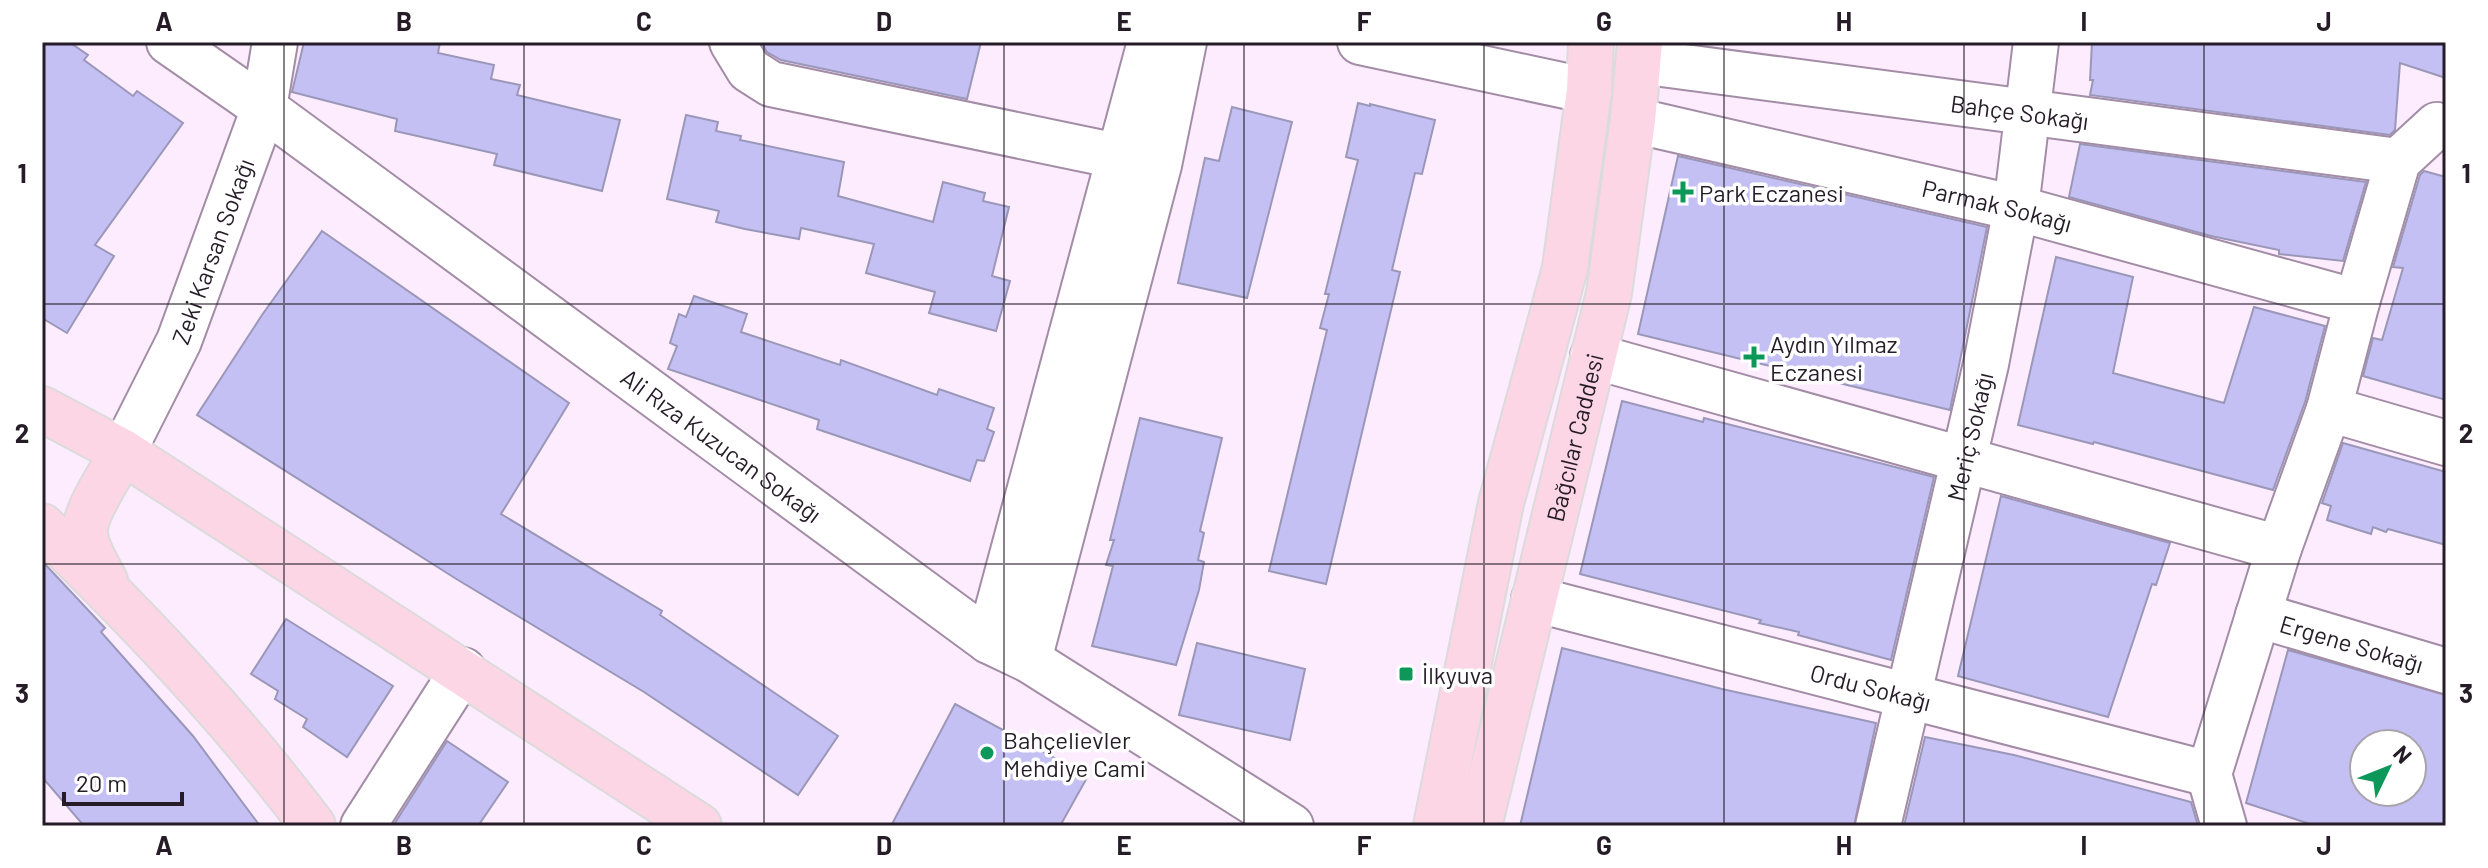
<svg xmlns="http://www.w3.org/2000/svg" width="2488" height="868" font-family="Barlow,sans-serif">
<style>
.building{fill:#c5c0f4;stroke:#9a97b8;stroke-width:2;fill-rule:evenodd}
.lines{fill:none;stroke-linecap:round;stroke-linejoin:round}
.minor-casing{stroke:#a38ca6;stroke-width:48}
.major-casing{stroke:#dcdbdc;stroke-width:48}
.minor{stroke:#fff;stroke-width:44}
.major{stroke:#fcd6e4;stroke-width:44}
.grid{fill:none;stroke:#251c27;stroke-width:2;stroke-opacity:0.55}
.poi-dot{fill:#0d9859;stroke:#fff;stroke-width:3}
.labels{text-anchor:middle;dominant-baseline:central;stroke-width:7;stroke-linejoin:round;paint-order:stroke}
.street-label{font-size:24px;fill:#251c27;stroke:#fff}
.poi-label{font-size:24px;fill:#251c27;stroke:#fff;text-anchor:start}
.neatline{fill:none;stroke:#251c27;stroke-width:3}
.grid-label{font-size:26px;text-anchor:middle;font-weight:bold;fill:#251c27}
</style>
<rect width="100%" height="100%" fill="#fcecfe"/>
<g class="building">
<path d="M42,42H69L88,55L84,60L133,96L137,91L183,123L95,245L114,256L67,333L42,318Z"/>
<path d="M304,42H440L438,53L494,65L491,79L520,85L517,95L620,120L602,191L494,165L497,154L395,131L397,119L292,92Z"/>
<path d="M761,42H981L967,99L781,60L767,52Z"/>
<path d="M2092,42H2446V78L2400,63L2395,130L2390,135L2090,95L2093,80H2090Z"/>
<path d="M1358,103L1370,106V104L1435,120L1422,174L1415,173L1399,240L1392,270L1400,272L1326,584L1269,571L1327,330L1320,328L1329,294H1325L1358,160L1346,157Z"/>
<path d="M1232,107L1292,122L1247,298L1178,283L1205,158L1219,161Z"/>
<path d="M686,115L718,122L716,131L741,136L740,140L844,162L838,196L933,222L943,182L985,193L983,201L1009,207L992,276L1010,281L996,331L929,313L935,292L866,273L874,244L801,228L799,239L745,229L716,222L719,211L667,199Z"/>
<path d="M2080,144L2366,182L2343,261L2279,254V250L2211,236L2069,197Z"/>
<path d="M1678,156L1987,227L1950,410L1638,334Z"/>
<path d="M2424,171L2446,177V400L2363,376L2373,338L2382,340L2403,268L2393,267L2420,175Z"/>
<path d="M322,231L569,403L501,514L662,611L660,615L838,736L798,795L644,692L458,580L197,415L262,315Z"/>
<path d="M2056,257L2133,277L2113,373L2224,403L2254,307L2325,326L2305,402L2273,490L2094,442L2093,444L2018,425Z"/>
<path d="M694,296L747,314L741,332L840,365L841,360L937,395L939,389L994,408L987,429L994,432L984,461L977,460L970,481L817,429L819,420L668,369L677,346L670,343L679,314L686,317Z"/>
<path d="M1622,401L1703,422L1704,418L1934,477L1891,660L1798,635L1799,632L1759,623L1761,620L1580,574Z"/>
<path d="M1140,418L1222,438L1200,531L1204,533L1198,560L1204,562L1199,590L1176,665L1092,646L1113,566L1106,565L1114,540H1110Z"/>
<path d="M2343,443L2446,472V545L2388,529L2386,532L2373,527L2371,534L2327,520L2331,506L2322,503Z"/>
<path d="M2001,496L2170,543L2156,585L2152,584L2108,717L1958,676Z"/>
<path d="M42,561L105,628L101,632L193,736L260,826H84L42,777Z"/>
<path d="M286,619L393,686L347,757L303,727L307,719L275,699L278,691L251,674Z"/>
<path d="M1197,643L1305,669L1290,740L1179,715Z"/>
<path d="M1562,648L1722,689L1876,723L1854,826H1520Z"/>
<path d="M2288,650L2446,695V826H2316L2246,803ZM2364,744H2412V792H2364Z"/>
<path d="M955,704L1088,776L1060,826H891Z"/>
<path d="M1925,737L2014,755L2191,802L2198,826H1904Z"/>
<path d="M447,741L508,782L478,826H393Z"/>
</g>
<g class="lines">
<g class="minor-casing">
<g id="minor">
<path id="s1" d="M169,42L264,108L989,641L1029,660L1291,826"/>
<path d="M732,42L749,70L771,84L1146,162"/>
<path d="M1360,42L1589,91"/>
<path id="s2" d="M1639,61L2398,161"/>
<path id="s3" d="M1633,120L2016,208L2357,302"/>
<path d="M1593,356L2279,548"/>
<path d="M2329,409L2446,443"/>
<path id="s4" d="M123,452L179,341L264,108L275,42"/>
<path id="s5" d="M1534,599L2209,774"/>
<path id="s6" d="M2258,615L2446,671"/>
<path d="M989,641L1150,42"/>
<path d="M1029,660L1159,165L1184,42"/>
<path d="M363,826L463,670"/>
<path id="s7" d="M1878,826L1986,364L2016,208L2036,42"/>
<path d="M2224,826L2209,774L2279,548L2329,409L2357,302L2398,161L2437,125L2446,128"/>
</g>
</g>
<g class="major-casing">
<g id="major">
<path d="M42,409L123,452L699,826"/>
<path d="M42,526C139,620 232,718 313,826"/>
<path d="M105,581C98,567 86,550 85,533C84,512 112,472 123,452"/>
<path d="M1436,826L1501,503L1565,268L1589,91L1591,42"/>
<path id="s8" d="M1479,826L1609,293L1633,120L1640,42"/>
</g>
</g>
<use href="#minor" class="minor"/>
<use href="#major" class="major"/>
</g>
<path class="grid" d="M284,42V826M524,42V826M764,42V826M1004,42V826M1244,42V826M1484,42V826M1724,42V826M1964,42V826M2204,42V826M42,304H2446M42,564H2446"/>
<g class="poi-dot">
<path d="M1679 180h8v8h8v8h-8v8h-8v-8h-8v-8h8z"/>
<path d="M1750 345h8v8h8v8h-8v8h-8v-8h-8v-8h8z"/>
<rect x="1398" y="666" width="16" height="16" rx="4"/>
<circle cx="987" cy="753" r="8"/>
</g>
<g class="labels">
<g class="street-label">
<text stroke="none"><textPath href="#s2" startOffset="384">Bahçe Sokağı</textPath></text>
<text stroke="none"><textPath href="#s3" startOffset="374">Parmak Sokağı</textPath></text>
<text stroke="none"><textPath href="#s4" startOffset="220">Zeki Karsan Sokağı</textPath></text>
<text stroke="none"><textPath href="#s8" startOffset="400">Bağcılar Caddesi</textPath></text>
<text stroke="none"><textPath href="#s7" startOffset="400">Meriç Sokağı</textPath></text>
<text stroke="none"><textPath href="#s1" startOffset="684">Ali Rıza Kuzucan Sokağı</textPath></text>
<text stroke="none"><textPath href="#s6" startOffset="98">Ergene Sokağı</textPath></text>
<text stroke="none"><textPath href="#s5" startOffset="348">Ordu Sokağı</textPath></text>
</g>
<g class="poi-label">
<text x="1699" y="192">Park Eczanesi</text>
<text x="1770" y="343">Aydın Yılmaz<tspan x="1770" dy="28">Eczanesi</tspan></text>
<text x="1422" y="674">İlkyuva</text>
<text x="1003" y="739">Bahçelievler<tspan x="1003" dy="28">Mehdiye Cami</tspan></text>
</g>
</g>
<rect width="2488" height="868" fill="none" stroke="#ffffff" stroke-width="88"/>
<g transform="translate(2388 768) rotate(47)"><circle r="38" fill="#ffffff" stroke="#a8a4a9" stroke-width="2"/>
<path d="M0-6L14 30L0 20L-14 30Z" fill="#0d9859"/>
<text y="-12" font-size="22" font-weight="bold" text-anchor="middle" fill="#251c27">N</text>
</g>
<path d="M64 792v12h118v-12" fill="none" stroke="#251c27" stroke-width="4"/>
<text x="76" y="792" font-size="24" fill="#251c27" stroke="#ffffff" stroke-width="6" paint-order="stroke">20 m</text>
<rect x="44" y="44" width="2400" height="780" class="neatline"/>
<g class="grid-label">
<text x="164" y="31">A</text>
<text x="404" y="31">B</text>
<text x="644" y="31">C</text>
<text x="884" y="31">D</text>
<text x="1124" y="31">E</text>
<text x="1364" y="31">F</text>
<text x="1604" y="31">G</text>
<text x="1844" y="31">H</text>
<text x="2084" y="31">I</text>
<text x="2324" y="31">J</text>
<text x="22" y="183">1</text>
<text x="2466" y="183">1</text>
<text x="22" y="443">2</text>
<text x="2466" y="443">2</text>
<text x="22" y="703">3</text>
<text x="2466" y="703">3</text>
<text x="164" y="855">A</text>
<text x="404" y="855">B</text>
<text x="644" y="855">C</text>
<text x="884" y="855">D</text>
<text x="1124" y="855">E</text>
<text x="1364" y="855">F</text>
<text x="1604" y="855">G</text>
<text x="1844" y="855">H</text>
<text x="2084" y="855">I</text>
<text x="2324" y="855">J</text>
</g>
</svg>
